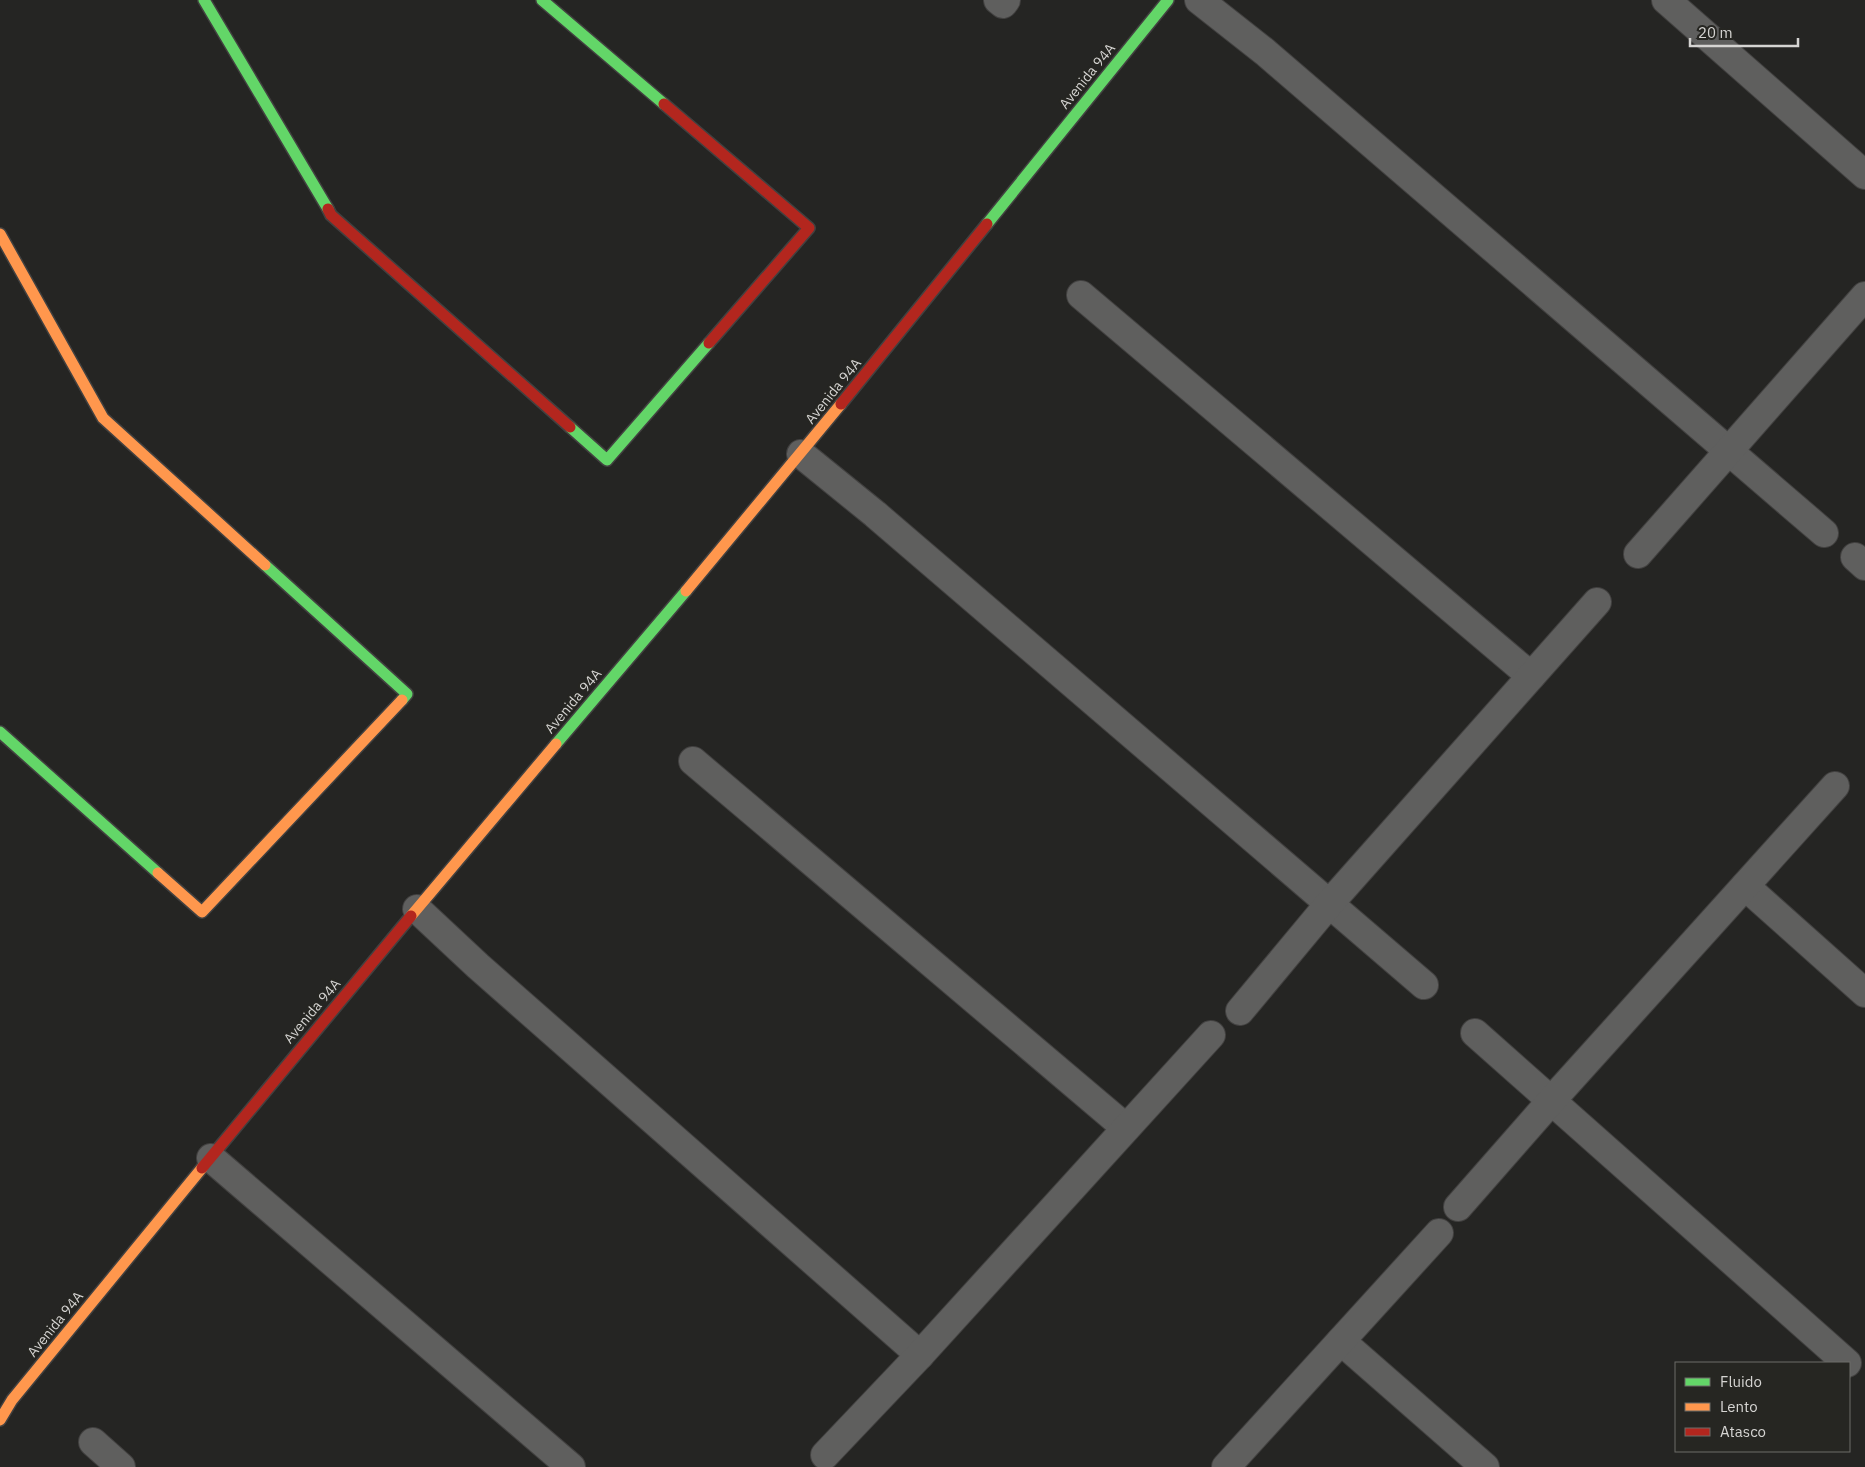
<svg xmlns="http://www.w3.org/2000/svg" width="1865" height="1467" font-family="'IBM Plex Sans',sans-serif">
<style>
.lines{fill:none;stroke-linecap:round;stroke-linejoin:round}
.street-casing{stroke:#424140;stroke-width:30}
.fast-casing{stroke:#424140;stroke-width:14}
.slow-casing{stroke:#424140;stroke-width:14}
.jam-casing{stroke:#424140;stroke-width:14}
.street{stroke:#5f5f5e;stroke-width:28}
.fast{stroke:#63d668;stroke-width:11}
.slow{stroke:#ff974d;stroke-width:11}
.jam{stroke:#b3261e;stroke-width:11}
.labels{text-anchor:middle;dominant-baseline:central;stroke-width:4;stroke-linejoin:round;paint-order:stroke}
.street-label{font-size:14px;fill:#d5d4d2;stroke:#262622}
</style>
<rect width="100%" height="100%" fill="#252523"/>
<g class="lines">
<g class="street-casing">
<g id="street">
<path d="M998,0L1003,4L1006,0"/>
<path d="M1199,0L1265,52L1824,533"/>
<path d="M1666,0L1865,175"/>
<path d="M1081,295L1531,676"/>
<path d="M801,454L875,514L1424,985"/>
<path d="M1638,554L1865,296"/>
<path d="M1855,557L1865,566"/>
<path d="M693,761L1126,1128"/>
<path d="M1745,886L1865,993"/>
<path d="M417,909L478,966L920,1355"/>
<path d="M1240,1011L1329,904L1597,602"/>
<path d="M1475,1033L1847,1363"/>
<path d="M211,1158L571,1467"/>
<path d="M1458,1207L1551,1101L1835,786"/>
<path d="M1341,1341L1485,1467"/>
<path d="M93,1442L121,1467"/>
<path d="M825,1455L920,1355L1211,1035"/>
<path d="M1226,1467L1439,1233"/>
</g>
</g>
<g class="fast-casing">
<g id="fast">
<path d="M204,0L328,209"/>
<path d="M542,0L664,104"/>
<path d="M987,224L1168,0"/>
<path d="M570,427L607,460L709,343"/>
<path d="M265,565L407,694L402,700"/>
<path d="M0,732L158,873"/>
<path d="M556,744L686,591"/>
</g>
</g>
<g class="slow-casing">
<g id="slow">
<path d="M0,234L103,418L265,565"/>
<path d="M686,591L841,404"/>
<path d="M158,873L202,912L402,700"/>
<path d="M411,916L556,744"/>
<path d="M0,1420L12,1400L202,1168"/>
</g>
</g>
<g class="jam-casing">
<g id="jam">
<path d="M664,104L809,228L709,343"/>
<path d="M328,209L331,215L570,427"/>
<path d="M841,404L987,224"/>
<path d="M202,1168L411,916"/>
</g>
</g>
<use href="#street" class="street"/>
<use href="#fast" class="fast"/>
<use href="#slow" class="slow"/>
<use href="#jam" class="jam"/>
</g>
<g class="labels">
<g class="street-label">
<text transform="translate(1087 76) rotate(-51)">Avenida 94A</text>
<text transform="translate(833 391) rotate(-51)">Avenida 94A</text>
<text transform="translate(573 701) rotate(-50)">Avenida 94A</text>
<text transform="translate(312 1011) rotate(-50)">Avenida 94A</text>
<text transform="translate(55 1324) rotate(-51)">Avenida 94A</text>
</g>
</g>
<rect x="1675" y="1362" width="175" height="90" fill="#262622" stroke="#6c6c68"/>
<rect x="1685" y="1378" width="25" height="8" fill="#63d668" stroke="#6c6c68"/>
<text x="1720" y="1387" font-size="15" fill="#d5d4d2">Fluido</text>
<rect x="1685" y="1403" width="25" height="8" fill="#ff974d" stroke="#6c6c68"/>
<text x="1720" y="1412" font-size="15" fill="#d5d4d2">Lento</text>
<rect x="1685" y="1428" width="25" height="8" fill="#b3261e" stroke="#6c6c68"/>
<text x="1720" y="1437" font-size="15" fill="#d5d4d2">Atasco</text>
<path d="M1690 38v8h108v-8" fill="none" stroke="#d5d4d2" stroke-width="2.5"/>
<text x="1698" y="38" font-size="15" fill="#d5d4d2" stroke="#262622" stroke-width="4" paint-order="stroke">20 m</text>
</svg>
